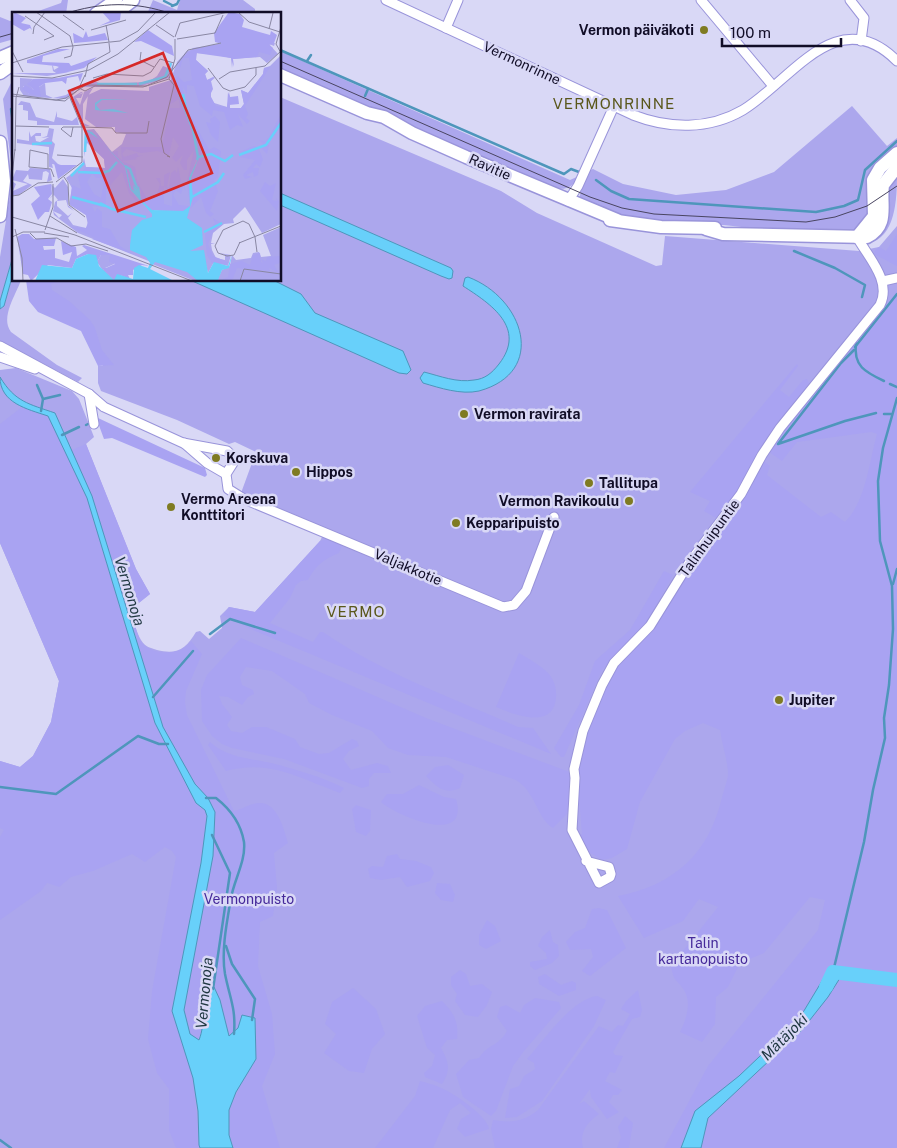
<svg xmlns="http://www.w3.org/2000/svg" width="897" height="1148" font-family="'Public Sans',sans-serif">
<style>
.green{fill:#aca7ed}
.forest{fill:#a9a3f2}
.water{fill:#68d0fa;stroke:#4e96bb}
.lines{fill:none;stroke-linecap:round;stroke-linejoin:round}
.stream{stroke:#4e96bb;stroke-width:2.5}
.river{stroke:#68d0fa;stroke-width:14}
.street-casing{stroke:#9994da;stroke-width:11}
.secondary-casing{stroke:#9994da;stroke-width:15}
.street{stroke:#fff;stroke-width:9}
.secondary{stroke:#fff;stroke-width:12}
.tram{stroke:#494561;stroke-width:1}
.poi-dot{fill:#7f7b22;stroke:#d9d8f6;stroke-width:2}
.labels{text-anchor:middle;dominant-baseline:central;stroke-width:5;stroke-linejoin:round;paint-order:stroke}
.poi-label{font-size:14px;font-weight:bold;fill:#110d27;stroke:#d9d8f6;text-anchor:start}
.street-label{font-size:14px;fill:#110d27;stroke:#d9d8f6}
.park-label{font-size:14px;fill:#45299a;stroke:#d9d8f6}
.neighbourhood-label{font-size:15px;letter-spacing:1px;fill:#5a571b;stroke:#d9d8f6}
.water-label{font-size:15px;font-style:italic;fill:#203842;stroke:#d9d8f6}
.inset-river{fill:none;stroke:#68d0fa;stroke-width:2.5}
.inset-road{fill:none;stroke:#8987a3;stroke-width:1}
.view{fill:#d62828;fill-opacity:0.15;stroke:#d62828;stroke-width:2.5}
.inset-edge{fill:none;stroke:#110d27;stroke-width:2.5}
</style>
<rect width="100%" height="100%" fill="#d9d8f6"/>
<g class="green">
<path d="M62,0H68L66,14H30L61,3Z"/>
<path d="M153,0L177,10L180,0H243L255,9V14H147Z"/>
<path d="M0,17L10,21L14,20V39L0,43Z"/>
<path d="M280,51L570,180L579,176C572,189 564,191 550,187L280,71Z"/>
<path d="M14,77L13,256L0,301V257L13,178L3,99Z"/>
<path d="M280,97L501,191L537,213L656,266L662,265L665,236L859,251L879,247L897,226V1148H0V761L20,767L33,756L51,722L59,681L0,543V370L16,368L72,391L79,399L94,437L86,444L136,569L150,594L130,610C134,620 136,632 141,640C145,647 151,648 157,650C177,655 186,649 196,632L200,631L209,639L222,628L220,616L229,607L255,612L320,541L326,529L241,493L256,452L235,442L229,444L177,420L101,391L98,383V366H103L88,326L37,280H280Z"/>
<path d="M852,106L887,146L897,138V149L876,167C874,184 875,212 862,225C858,229 849,231 844,232L759,229L724,225H702L622,217L579,199L586,172L593,169L623,184L676,195L726,190L774,172Z"/>
<path d="M897,170C897,194 897,232 873,242L887,190Z"/>
<path d="M14,270V280H21C16,295 0,317 11,332L57,365L82,378L78,382L0,341V309L4,306Z"/>
</g>
<g class="forest">
<path d="M897,234V266L874,254L876,249L879,247L886,251Z"/>
<path d="M26,280H63L51,284L52,290L69,301L90,320L95,328L102,350L114,365L98,366L81,331L38,312L29,301Z"/>
<path d="M897,291V1148H701L708,1118L802,1030L828,997L840,978L828,971L799,1019L739,1076L695,1111L681,1148H664L708,1066L818,930L825,900L810,897L764,953L740,963L728,987L716,997L715,1024L702,1042L680,1032C686,1020 692,1003 684,990C676,978 674,983 671,966L718,907L699,899L683,921L644,938L618,896C674,885 709,854 722,797C724,790 727,782 728,775C728,761 722,744 720,730L703,723L685,731L675,739L640,802L627,849L612,858L602,860L587,851L578,835L582,834L579,797H577C579,751 591,703 618,665C630,648 647,637 658,619C668,604 675,588 685,573C710,535 737,498 763,461L770,466L767,475L821,517L831,512L845,522C866,501 869,462 877,434L871,432L797,442L782,461L769,452L804,405L873,323Z"/>
<path d="M797,364L798,366L780,390L789,397L803,380L807,379L809,383L807,387L777,425L733,497L716,518L704,511L710,501L690,492Z"/>
<path d="M22,407L48,416L87,498L155,723L196,803L205,810L207,816L201,863L172,1011L193,1078L200,1148H176L169,1130V1089L157,1073L148,1039L152,991L176,857L172,851L165,847L145,862L132,854L93,871L71,877L59,887L47,883L41,891L0,920V837L4,830L0,828V761L20,767L33,756L51,722L59,681L0,543V424Z"/>
<path d="M98,418L205,468L207,475L205,477L112,438L104,439L97,420Z"/>
<path d="M86,444L136,569L150,594L130,610C134,620 136,631 140,640C149,656 181,657 191,641L202,654L186,691L185,702L187,715L234,811C240,810 246,806 253,804C276,797 283,826 288,843L274,853L277,888L273,916L260,922L258,966L272,1014L275,1054L262,1086L280,1148H233L229,1135V1110L245,1076L238,1028L229,1037L220,1000L214,987C203,997 205,1024 199,1040L190,1034L184,1010L213,856L208,798L195,785L163,727L92,496L72,450Z"/>
<path d="M329,538L343,543L339,553C324,559 316,565 308,580L301,581L296,585L290,598L270,623L313,642L320,632H323C382,673 453,698 518,727L533,728L551,754L253,630L223,615L229,607L255,612L320,541Z"/>
<path d="M664,571L673,575L647,622L602,670L564,757H561L554,748L579,705L595,661L630,630Z"/>
<path d="M241,638L426,718L572,773L570,802L567,814L553,828C537,819 536,792 516,780L446,757L408,755L388,748L372,731L332,715L309,703L305,694L272,671L246,667L240,677L242,685L253,690L254,694L248,697L242,705L228,697L219,696L222,704L232,717L227,725L231,731L242,733L252,727H266L295,739L300,747L319,754L329,753L352,739L357,741L359,746L349,751L343,759L351,770L377,763L388,766L391,773H374L369,779V786L362,788L284,759L232,748L222,744L212,736L202,721L201,690L207,675Z"/>
<path d="M519,653C529,659 540,665 548,673C554,679 557,689 556,698C553,730 515,715 496,707Z"/>
<path d="M210,742C228,758 248,758 271,763C295,769 322,777 344,788L340,793C299,778 270,759 226,771L208,745Z"/>
<path d="M448,765L464,775L460,788C444,795 437,787 426,776L435,767Z"/>
<path d="M419,785L444,797L456,799C470,847 397,816 381,802L387,794H403Z"/>
<path d="M356,805L371,810L370,831L366,836L356,832L352,809Z"/>
<path d="M397,854L400,859L416,861L431,867L434,873L430,881L407,887L400,877L381,880L370,878L368,869L372,866L383,867L387,856Z"/>
<path d="M437,883L450,884L455,895L453,902L441,900L435,893Z"/>
<path d="M599,908L607,910L626,948L590,976L582,971L593,957L591,949L570,950L566,942L575,932L585,928L592,909Z"/>
<path d="M487,920L495,926L501,941L486,949L479,945V935Z"/>
<path d="M550,930L553,942L558,945L559,956L552,963L535,970L530,966V962L547,959L546,953L538,946L542,937Z"/>
<path d="M460,970L466,974L470,986L482,984L492,992L487,1005L478,1017L465,1015L455,1001L457,994L451,985V977Z"/>
<path d="M545,974L561,985L572,981L576,983V990L559,996L539,984L538,977Z"/>
<path d="M353,988L376,1009L385,1034L372,1049L364,1073L349,1071L324,1053L336,1034L325,1024L332,1002Z"/>
<path d="M638,990L642,1010L640,1017L632,1019L613,1052L615,1055L623,1056L615,1073L610,1072L605,1081L622,1090L618,1095H613L609,1102L619,1112L607,1119L591,1097L590,1089L579,1104L584,1101L599,1114C587,1123 579,1132 583,1148H495L491,1129L493,1120C510,1123 524,1122 538,1110L599,1026L612,1032L618,1025L623,1026L630,1014L621,1009L626,1001Z"/>
<path d="M597,996L606,1000L594,1026L542,1101L517,1117L505,1118L510,1089L519,1086L524,1076L535,1069L534,1063L527,1059C544,1040 572,999 597,996Z"/>
<path d="M535,998L559,1002L561,1008L524,1051L513,1066L496,1111L491,1116L463,1097L456,1074L469,1060L479,1058C488,1044 499,1046 507,1031L497,1017L500,1007L506,1005L520,1013L524,1005Z"/>
<path d="M442,1001C454,1013 459,1022 457,1039L447,1040L441,1048C449,1062 451,1070 442,1084L425,1077L424,1073L432,1066L435,1055L427,1048L417,1016L425,1006Z"/>
<path d="M420,1081C426,1083 433,1084 439,1087C452,1092 488,1116 489,1129L465,1137L457,1129L461,1119L471,1113L460,1103L450,1110L433,1148H375L415,1096Z"/>
<path d="M625,1116L633,1123L629,1148H617L621,1137L618,1127Z"/>
</g>
<g class="water">
<path d="M280,193L451,268L453,271L452,278L449,279L441,276L280,205Z"/>
<path d="M14,227V270L4,306L0,309V301L13,256Z"/>
<path d="M468,277C524,298 548,372 479,391C461,395 440,388 423,383L420,378L424,372C440,376 457,383 474,380C485,379 492,373 499,364C527,328 491,304 463,286L465,278Z"/>
<path d="M190,280H273L301,294L315,313L403,351L411,370L407,374L399,373Z"/>
<path d="M0,377C15,402 29,404 55,413L92,496L163,727L195,784L208,798L215,812L213,856L184,1010L190,1034L199,1040C206,1023 201,1001 214,987L220,1000L229,1036L238,1028L242,1015L255,1018L256,1059L236,1092L229,1110V1135L233,1148H200L199,1145L198,1111L193,1078L172,1011L201,863L207,816L205,810L196,803L155,723L87,498L48,416C27,409 0,403 0,377Z"/>
<path d="M828,971L840,978L828,997L802,1030L708,1118L701,1148H681L695,1111L739,1076L799,1019Z"/>
</g>
<g class="lines">
<g class="stream">
<path d="M164,1L172,5"/>
<path d="M172,6L177,4L179,0"/>
<path d="M280,50L564,174L571,169L579,172"/>
<path d="M307,61L311,55"/>
<path d="M365,96L368,89"/>
<path d="M11,109L14,130"/>
<path d="M596,180L611,191L629,199L816,212L844,206L858,200L865,170L897,141"/>
<path d="M794,251L835,268L865,285L862,297"/>
<path d="M856,343C853,366 865,372 884,381"/>
<path d="M855,347L897,294"/>
<path d="M854,350L841,363L778,444L845,421L876,413"/>
<path d="M890,384L897,387"/>
<path d="M37,385L43,399L41,411"/>
<path d="M43,399L60,395"/>
<path d="M884,414H891"/>
<path d="M86,425L88,424"/>
<path d="M62,435L79,427"/>
<path d="M893,584L897,569"/>
<path d="M210,634L230,619L275,633"/>
<path d="M153,697L193,651"/>
<path d="M0,787L56,794L138,736L159,744H168"/>
<path d="M206,798H216C230,809 241,824 244,842C246,861 234,880 231,898C227,921 221,951 225,974C230,999 236,1008 234,1034"/>
<path d="M212,835L230,873L213,989"/>
<path d="M226,946L232,964L255,999L252,1020"/>
<path d="M833,972L864,842L873,790L885,738L884,718L889,685L893,629L892,586L880,541L878,481L883,448L897,398"/>
<path d="M0,1140L11,1148"/>
</g>
<path class="river" d="M826,987L833,972L897,980"/>
<g class="street-casing">
<g id="street">
<path d="M386,0L633,115C669,129 709,130 743,110C791,81 837,1 897,61"/>
<path d="M701,0L773,86"/>
<path d="M850,0L864,18L861,41"/>
<path d="M446,28L458,0"/>
<path d="M568,201L578,186L614,106"/>
<path d="M883,281L897,278"/>
<path d="M0,346L89,394L104,407L183,443L227,451L232,456L233,463L226,474L228,489L244,499L503,607L514,605L526,591L554,517"/>
<path d="M0,357L35,369"/>
<path d="M89,394L94,424"/>
<path d="M184,443L207,463L226,474"/>
<path d="M586,861L609,867L611,874L610,877L599,883L572,830L575,778L574,769L583,731L602,685L614,663L650,626L689,563L741,494L762,455L780,428L880,305C892,281 868,257 857,237"/>
</g>
</g>
<g class="secondary-casing">
<g id="secondary">
<path d="M96,14L116,0"/>
<path d="M115,14L133,0"/>
<path d="M0,58L14,52"/>
<path d="M0,73L14,63"/>
<path d="M280,75L367,113L384,117L412,133L466,157L617,220"/>
<path d="M0,142L4,181L0,216"/>
<path d="M610,220L661,227L715,228"/>
<path d="M706,229L723,234L867,237C890,225 880,205 883,185L897,167"/>
<path d="M857,237L874,216L873,180L880,168L897,153"/>
</g>
</g>
<use href="#street" class="street"/>
<use href="#secondary" class="secondary"/>
<g class="tram">
<path d="M64,14C101,2 135,1 172,14"/>
<path d="M0,37L14,33"/>
<path d="M280,61L590,197L622,208L654,214L806,222L835,217L867,206L897,186"/>
</g>
</g>
<g class="poi-dot">
<circle cx="704" cy="30" r="5"/>
<circle cx="464" cy="414" r="5"/>
<circle cx="216" cy="458" r="5"/>
<circle cx="296" cy="472" r="5"/>
<circle cx="589" cy="483" r="5"/>
<circle cx="629" cy="501" r="5"/>
<circle cx="171" cy="507" r="5"/>
<circle cx="456" cy="523" r="5"/>
<circle cx="779" cy="700" r="5"/>
</g>
<g class="labels">
<g class="poi-label">
<text x="694" y="30" text-anchor="end">Vermon päiväkoti</text>
<text x="474" y="414">Vermon ravirata</text>
<text x="226" y="458">Korskuva</text>
<text x="306" y="472">Hippos</text>
<text x="599" y="483">Tallitupa</text>
<text x="181" y="499">Vermo Areena<tspan x="181" dy="16">Konttitori</tspan></text>
<text x="619" y="501" text-anchor="end">Vermon Ravikoulu</text>
<text x="466" y="523">Kepparipuisto</text>
<text x="789" y="700">Jupiter</text>
</g>
<g class="street-label">
<text transform="translate(522 63) rotate(25)">Vermonrinne</text>
<text transform="translate(490 167) rotate(24)">Ravitie</text>
<text transform="translate(709 538) rotate(-54)">Talinhuipuntie</text>
<text transform="translate(408 567) rotate(23)">Valjakkotie</text>
</g>
<g class="park-label">
<text x="249" y="899">Vermonpuisto</text>
<text x="703" y="943">Talin<tspan x="703" dy="16">kartanopuisto</tspan></text>
</g>
<g class="neighbourhood-label">
<text x="614" y="103">VERMONRINNE</text>
<text x="356" y="611">VERMO</text>
</g>
<g class="water-label">
<text transform="translate(130 591) rotate(73)">Vermonoja</text>
<text transform="translate(204 993) rotate(-85)">Vermonoja</text>
<text transform="translate(784 1037) rotate(-45)">Mätäjoki</text>
</g>
</g>
<g transform="translate(12 12)">
<rect width="269" height="269" fill="#d9d8f6"/>
<path d="M219,2L226,4L227,14L233,20V27L263,31L262,34L257,32L266,42L255,51L248,45L221,47L220,56L219,46L200,42L185,41L184,48L196,59L193,62L195,68L204,65L199,69V90L215,95L218,80V96H229L232,92L229,78L236,81L251,62L252,56L258,54L269,43V212L250,221L233,195L221,207L222,211L212,212L201,221L199,231L203,232H199L200,238L204,246L213,248V243L207,241L219,243L216,254L202,250L196,261L190,239L176,241L179,235L189,232V221L167,202L142,198V205L128,213L123,235L139,241V250L66,221L42,203L41,199L47,206L50,203L41,199L43,190L46,188L42,183L37,187L41,183L39,172L43,176L51,167L56,175V193L62,199L56,195L54,188L45,189V194L56,204L60,201L56,206L61,213L74,216L76,213L74,203L57,192L60,176L54,166L70,154L72,146L74,155L93,156L92,147L75,130L72,145L73,118L82,117L100,140L110,132L114,122L103,120V115H84L73,107L76,83L89,77L137,79V75L159,68L158,59L162,51L160,64L165,50L175,39L210,31L208,20ZM160,51L157,66L126,75H71L80,68L89,72L136,70L145,64L151,54L156,56ZM40,53L41,54L42,58L47,55V61L58,60L35,64L0,61H44L41,59ZM8,66L21,67L16,72L22,78L11,74L17,82L33,71L34,83L41,86L54,83L66,75L54,87L7,84H12L8,78ZM81,76L71,92V111L78,114H72L61,85L69,80H71L66,83L71,81L69,86H64L68,93L72,80ZM9,89L18,91L24,105L42,110L45,99V105L60,109L65,105L67,113H25V109L16,108V99L11,98V93H6ZM37,116L42,117L40,129L43,132L40,146L47,153L40,152L41,156L37,155V135L5,131V127L17,129V119L19,125L24,121H29V124H23L24,129L28,130L37,125L29,126L35,124ZM18,156L38,157L40,168L35,170L37,161L34,159L31,160L30,168L17,167L16,162L11,169L20,173L7,183H0V169L4,172L1,179L16,172L0,168L4,158L16,159ZM269,215V269H183L140,252L141,248L206,266L210,258L218,254L220,243L224,248L239,246L241,241L247,240L249,245L259,244L251,223ZM97,242L103,246L102,252L91,257L122,268L98,269L85,250L89,243Z" fill="#aca7ed"/>
<path d="M2,0L14,6L9,11L18,13L20,18L18,16L12,19L0,12ZM90,0H109L108,8L87,14L98,9ZM217,0L228,2L232,8L230,15L258,23L259,19L265,23L262,31L257,33L261,36L258,43L247,40L245,45L221,47L222,55L219,46L184,41V48L196,59L193,62L195,68L203,64L199,69L201,77L198,83L204,94L215,95L216,80L218,85L226,84L227,92L217,93L218,96H229L232,92L229,78L236,81L251,62L252,56L258,55L233,94L236,102L234,106L238,109L235,112L226,102L231,115L225,113L218,118L212,100L201,98L200,104L188,94L182,74L175,73V82L170,73L177,101L197,138L202,135L209,139L206,165L202,168L206,179L198,199L202,202L198,205L194,201L189,185L178,197L180,193L179,166L185,153V145L177,166L178,193L175,170L182,138L175,148V158H172L168,151L171,143L164,150L160,146L167,134L161,125L157,143L145,139L129,141L114,137L110,142L112,145L125,141L126,144L131,143L123,146L126,147L110,149L123,155L125,169L136,189L140,185L144,186L148,172L144,166H148L149,174H152V163L158,160L155,175H157L159,161L163,158L165,161L166,155L169,169L166,173L170,174L171,169L174,179L171,175L169,182L164,178L161,183L167,193L178,194L172,199L140,198L129,188V179L122,174V179L119,177L114,155L109,151L113,155L118,177L130,195L117,181L110,160L94,178V195L80,194L83,200L85,196L90,200V215L98,217L108,234L121,242L80,227L83,226L59,215L74,216L76,210L74,203L58,193L60,173L69,177L66,164L74,155L93,156L92,147L74,130L77,120L85,124V121L99,140L106,139V144L110,148L109,135H150L158,96H168L167,87L157,93L165,64L172,70L180,68L177,46H171L168,56L167,49L181,36L210,32L203,30L202,21ZM80,162L84,166H93L89,169L92,171L89,186L82,182L75,170ZM152,175L160,181V194L152,192ZM136,18L160,34L162,44L129,29L122,30ZM74,19L76,25L93,21L96,28L62,31L61,21L71,26ZM46,37H58L31,44L30,50L57,51L59,54L85,45L72,56L52,61H44L47,55L44,54L15,51V48ZM71,61L68,70L66,64L55,66L54,72L50,69L33,71L27,75L29,84L17,82L10,77L13,73L22,78L15,72L21,67L46,66ZM269,102V114L258,129L255,142L248,135L251,132L247,128L253,129L257,125ZM203,104L208,110L206,130L199,123L194,110L199,111L198,107ZM241,134L246,135L251,147L248,155L244,152L241,156H247L246,163L242,165L241,160L234,163L240,165L233,167L231,163L243,148L227,145L230,143L226,141ZM42,151L49,153H65L46,167ZM253,170L258,174L264,171L260,188L265,189L264,186L267,189L265,199L248,179ZM39,172L40,182L36,187L40,190L37,200H33L26,208L19,192L28,184L22,175ZM201,206L211,212L201,220L196,232L201,244L216,250L214,253L200,251L195,243L193,222L203,211ZM10,222H17L22,227L44,226L42,234H31L32,238L43,237V246L57,250L60,240L51,243L49,229L64,235L65,244L75,238L70,234L72,233L137,254L130,253L121,258V263H116L118,267L108,263L103,268L90,256H94L103,252L97,250L98,243H89L85,250L76,242L64,247L60,256L36,253L19,269L16,263L11,262L5,225ZM248,241L249,250L251,251L249,247L254,249L255,245L268,244V251L262,253L267,261L257,256L258,259L225,256L220,269H207L216,265L218,252L239,246L230,249L238,253L241,243Z" fill="#a9a3f2" fill-rule="evenodd"/>
<path d="M89,87L116,88H90L84,93L88,98L101,97L116,101L83,98V91ZM73,118L80,120L114,155L119,177L122,179L121,173L125,177L127,174L129,188L140,198L171,199L178,194L177,166L187,145L179,166L181,185L175,206L190,216L191,233L178,239L192,238L196,261L202,250L216,254L220,243L217,256L210,258L206,268L186,269L175,260L143,250L138,257L162,269H23L30,253L60,256L64,247L76,242L84,243L87,254L102,268L105,262L121,267L122,256L127,253L136,256L138,251L134,245L118,238V233L120,218L130,208L140,205V202L118,177L113,155L87,127Z" fill="#68d0fa"/>
<path class="inset-river" d="M85,72H125M127,72L153,65L159,51M167,81L181,118L186,145M171,82L175,101M20,132L40,131M73,140L74,119M227,143L254,133L269,111M185,148L186,145L199,142L213,149L221,143M113,154L118,157L125,176M66,160L90,161L97,159L105,150M59,164L72,151M60,185L93,194M180,185L206,170L212,161M88,191L100,197L134,205M192,220L210,211"/>
<path class="inset-road" d="M24,0L58,24L61,35M226,0L237,10L268,20M51,3L72,18M13,4L42,24L32,28M94,13L97,30M144,13L162,25M269,15L264,32L269,41M257,17L261,1M79,18L114,8M21,22L22,15L33,0M163,25L168,11L216,0M165,27L203,21L211,3M0,39L11,60M129,40L128,48L142,55M52,46L59,44L61,35M0,51L50,35L108,29L126,19L144,0M196,56L211,76L218,79L233,75L244,63V56M0,64L40,66L77,58L106,42L158,0M73,65L76,52L98,40L97,31M81,66L95,62L131,64L139,60L148,47L162,51M157,67L163,47V27M207,67L218,60L253,54L269,39M67,76L73,79L83,74L131,75L157,67M0,82L44,88L54,86L74,73L134,74L155,65L176,38L209,31M0,84L53,89L66,78L73,63M3,114L37,115M61,115L59,125L49,117L51,115H71L100,116L104,121H135L137,109M3,139L4,86L7,75M45,143L71,145M155,144L158,145L152,141L149,127L162,73L157,67M36,156V142L18,138L17,155L39,157L42,165M0,164L3,137M52,165L56,171L57,193L73,205M44,170L70,150V115L58,86M0,184L7,183L26,171L41,170M38,204L65,221M0,205L63,223L180,269M3,217L10,246L11,269M33,218L41,195V172M18,221L24,227L45,226L59,234L74,232L96,239M32,221L57,225M0,225L11,220H33M228,230L222,243L215,244L206,241L203,234L211,218L231,209L237,212L243,225L245,240M227,231L269,214M228,269L232,257L269,262"/>
<path class="view" d="M151,41L200,161L106,199L57,79Z"/>
<rect width="269" height="269" class="inset-edge"/>
</g>
<path d="M722 38v8h119v-8" fill="none" stroke="#110d27" stroke-width="2.5"/>
<text x="730" y="38" font-size="15" fill="#110d27" stroke="#d9d8f6" stroke-width="4" paint-order="stroke">100 m</text>
</svg>
